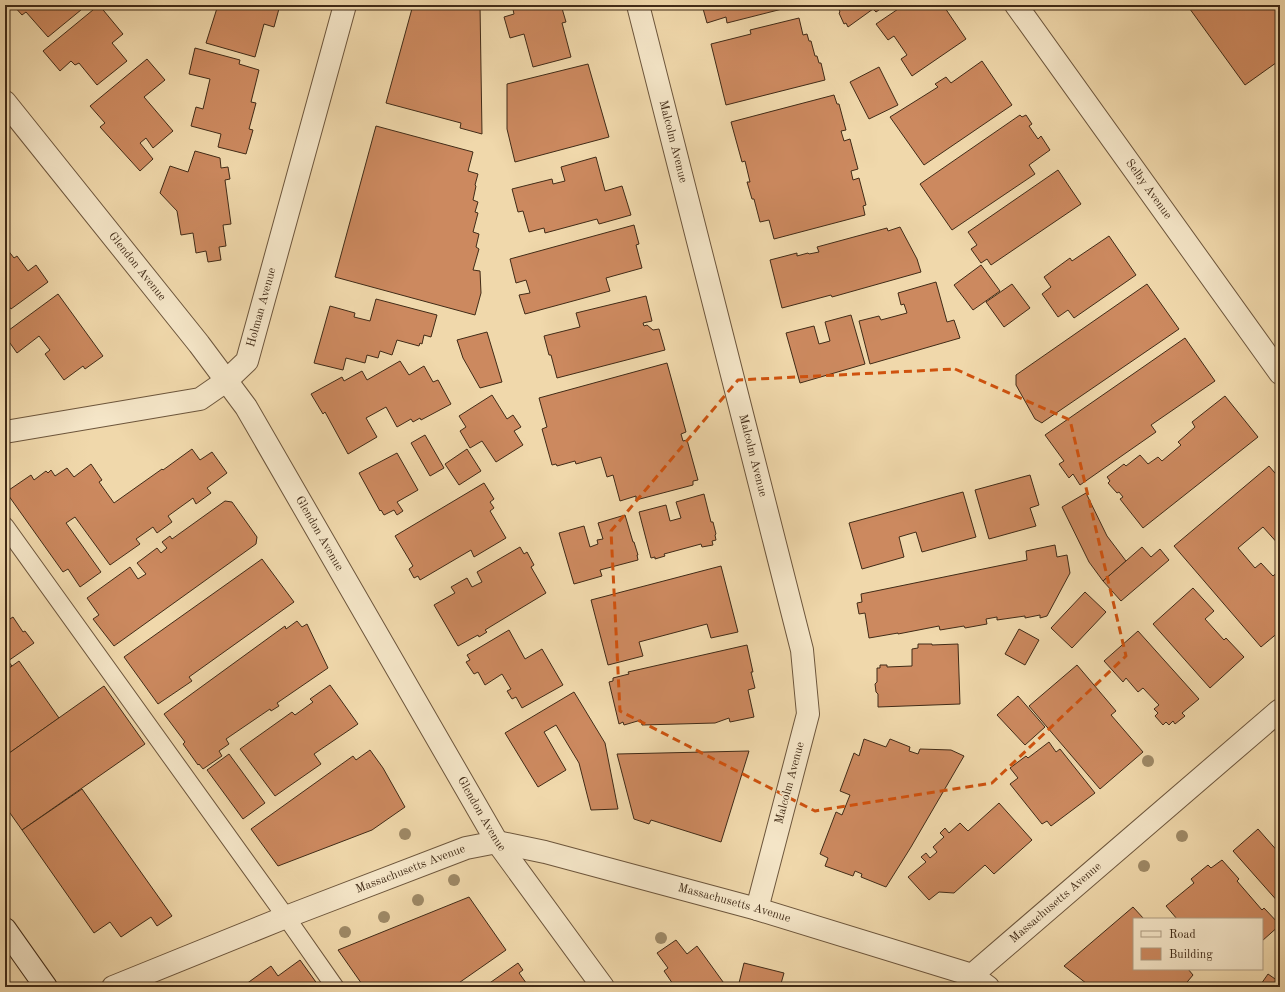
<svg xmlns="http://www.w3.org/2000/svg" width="1285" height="992" font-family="'Old Standard TT',serif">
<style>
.building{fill:#cc895f;stroke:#412b17}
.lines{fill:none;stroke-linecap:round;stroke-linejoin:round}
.service-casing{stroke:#6d563c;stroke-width:19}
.minor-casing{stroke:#6d563c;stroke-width:24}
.secondary-casing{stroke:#412b17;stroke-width:24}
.service{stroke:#f5e6c8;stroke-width:17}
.minor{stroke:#f5e6c8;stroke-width:22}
.secondary{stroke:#f5e6c8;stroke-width:22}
.tree{fill:#9e8966}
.marked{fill:none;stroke:#cf520e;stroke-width:3;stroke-dasharray:8 5;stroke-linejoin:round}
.labels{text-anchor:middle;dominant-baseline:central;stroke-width:4;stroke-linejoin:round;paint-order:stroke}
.street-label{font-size:12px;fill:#412b17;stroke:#f5e6c8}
</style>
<rect width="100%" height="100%" fill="#f0d8ab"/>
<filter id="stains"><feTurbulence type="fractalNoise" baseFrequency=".005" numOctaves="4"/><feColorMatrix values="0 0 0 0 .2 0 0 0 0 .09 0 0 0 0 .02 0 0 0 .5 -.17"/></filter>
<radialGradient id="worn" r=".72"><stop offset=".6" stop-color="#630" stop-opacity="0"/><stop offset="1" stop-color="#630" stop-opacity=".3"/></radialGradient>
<g class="building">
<path d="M13,5H87L48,37L26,12L22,15Z"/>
<path d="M99,5L123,34L112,43L127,61L97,85L79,63L75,65L71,61L60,71L43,51Z"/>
<path d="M218,5H280L274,27L264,24L255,57L206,43Z"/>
<path d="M413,5H480L482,134L460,128L461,123L386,103Z"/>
<path d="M512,5H561L566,22L562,23L571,57L533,67L524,34L510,38L504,17L514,14Z"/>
<path d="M702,5H789L790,7L727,23L726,17L707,23Z"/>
<path d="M832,5H886L876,12L873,9L848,27L846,23L844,24L839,13L840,12L838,7L834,9Z"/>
<path d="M904,5H943L966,39L912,76L901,59L907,55L894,36L888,40L876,24Z"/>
<path d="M1187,5H1280V60L1245,85Z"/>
<path d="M799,18L803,35L807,34L809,41H811L815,56H817L819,63H821L825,80L726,105L711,44L751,34L750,30Z"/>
<path d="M195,48L240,60L239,64L259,70L251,102L256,103L249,129L253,130L246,154L218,147L221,134L191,126L196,107L203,109L210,79L189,74Z"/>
<path d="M147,59L165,80L144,97L173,131L153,148L146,138L140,143L153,159L140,171L100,127L105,123L90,106Z"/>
<path d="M982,61L1012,105L924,165L890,117L938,87L935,84L946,77L951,83Z"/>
<path d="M588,64L609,137L515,162L507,129V84Z"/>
<path d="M879,67L898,105L869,119L850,82Z"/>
<path d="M834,95L837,104H839L846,130L841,131L844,141L850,139L858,169L851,171L853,180L859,178L866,205L863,206L865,215L774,239L769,220L760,222L754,199H752L747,182H750L745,161L742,162L731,122Z"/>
<path d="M1020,115L1022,117L1026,115L1032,124L1029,126L1038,139L1041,136L1050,150L1029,165L1035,174L952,230L920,184Z"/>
<path d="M376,126L473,152L468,171L478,174L475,185L476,186L473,200L478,202L475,212L478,213L473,232L479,234L476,247L479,249L473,270L480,271L481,293L475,315L335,277Z"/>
<path d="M195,151L220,158L221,168L228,167L230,179L225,180L231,224L223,225L226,246L219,247L221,260L208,262L206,251L196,253L193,233L181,235L177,211L160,193L170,166L188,172Z"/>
<path d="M596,157L605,191L622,186L631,215L599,224L597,219L545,233L544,228L529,232L523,211L518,212L512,189L552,179L553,184L565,181L561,167Z"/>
<path d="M1058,170L1081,204L991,265L987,259L981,263L971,249L977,245L968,232Z"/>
<path d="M634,225L639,244L636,245L642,268L606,278L610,291L525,314L519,295L530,293L526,280L516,283L510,259Z"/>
<path d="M900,227L917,259L921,272L832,297L831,295L782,308L770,260L797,253V256L808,253L809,254L819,252L817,247L887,228L888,231Z"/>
<path d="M1109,236L1136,275L1074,318L1068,310L1058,317L1042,294L1051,287L1044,277L1070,258L1072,261Z"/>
<path d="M7,249L14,258L17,256L28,271L36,265L48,282L11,309L5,301V251Z"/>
<path d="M981,265L1000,291L973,310L954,285Z"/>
<path d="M936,282L947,322L954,320L960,338L870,364L859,321L879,316L881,320L907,313L904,304L901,305L898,293Z"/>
<path d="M1012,284L1030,308L1004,327L986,302Z"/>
<path d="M1147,284L1179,329L1043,422L1042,423L1035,419L1016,385V375Z"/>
<path d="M58,294L103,356L85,369L83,366L64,380L45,354L50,350L39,336L17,353L5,336V333Z"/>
<path d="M646,296L652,321L643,323L644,326L647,325L653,330L659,329L665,350L557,378L551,355H549L544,336L580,327L576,313Z"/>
<path d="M376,299L437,315L431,337L424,335L422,344L420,343L419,346L397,340L392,355L380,351L378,358L367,355L365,363L346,358L343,370L314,363L330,306L355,313L354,317L370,321Z"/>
<path d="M851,315L865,364L800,383L786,333L814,326L819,344L830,341L825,322Z"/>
<path d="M487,332L502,382L480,388L463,358L457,340Z"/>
<path d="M1185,338L1215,381L1151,425L1156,432L1080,485L1073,474L1069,478L1059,464L1064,461L1045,435Z"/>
<path d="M400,361L409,375L424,366L433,382L438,380L451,404L421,420L420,418L413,422L411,419L397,427L386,407L366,418L377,437L348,454L325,412L323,414L311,394L342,377L344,381L362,371L367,380Z"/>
<path d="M667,363L686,432L681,434L683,441L687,440L698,480L693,481V485L636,500V496L620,501L613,475L607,477L601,457L576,464L575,461L557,466L556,464L552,465L542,429L547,427L539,398Z"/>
<path d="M492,395L507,419L513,415L521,427L514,431L523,445L496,462L482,441L470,448L460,431L466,427L459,416Z"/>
<path d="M1225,396L1258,437L1143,528L1120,499L1123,497L1119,492L1117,493L1108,483L1110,481L1107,477L1124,464L1126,466L1140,455L1148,464L1158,457L1162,461L1181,445L1178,442L1195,427L1192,422Z"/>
<path d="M425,435L444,468L430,476L411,443Z"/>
<path d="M192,449L200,460L212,452L227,473L207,488L211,493L196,504L193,498L168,516L172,522L157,533L153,527L136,539L140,544L110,565L75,517L66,523L101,572L80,587L68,569L63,572L6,492L31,475L34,480L46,471L48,473L51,470L55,476L67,468L74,477L91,464L102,480L99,482L114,503L162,469L163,470Z"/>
<path d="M467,449L481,471L459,485L445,464Z"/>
<path d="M397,453L418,490L397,502L403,511L397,515L394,510L384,515L381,510L380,511L359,473Z"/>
<path d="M1269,466L1280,479V546L1263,527L1238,548L1255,568L1261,563L1273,576L1280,570V631L1261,647L1174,546Z"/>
<path d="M1030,475L1039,505L1030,508L1036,526L989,539L975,490Z"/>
<path d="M484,483L494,499L490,502L494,508L490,511L506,538L474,557L471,550L420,580L418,576L414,578L409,569L413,566L395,536Z"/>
<path d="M963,492L976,537L922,552L916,532L899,537L904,557L862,569L849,523Z"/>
<path d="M1086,493L1107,536L1126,561L1103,581L1089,562L1062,507Z"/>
<path d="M704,494L711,522H713L716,534L715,535L716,540L712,541L713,545L702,547L701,544L664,554L665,556L655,559V557L651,558L639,512L666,505L670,521L681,518L676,502Z"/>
<path d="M225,501L232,502L257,537L256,544L114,646L93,619L99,615L87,598L130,567L138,579L146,574L137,563L157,548L161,553L167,548L162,542L170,536L172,539Z"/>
<path d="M625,515L633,542H634L638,555H637L638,560L600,570L602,576L574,584L559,533L584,526L590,547L598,544L597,540L603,539L598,523Z"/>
<path d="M1055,545L1057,557L1067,555L1070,573L1047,616L1040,618V615L1025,618V616L997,620V617L986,619L987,624L965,628L964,626L940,630L939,626L898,634V633L869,638L865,613L859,614L857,603L862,602L861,594L1027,560L1026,551Z"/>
<path d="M520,547L524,554L527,552L534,565L531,567L546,593L485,630L487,632L479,637L478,635L458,646L434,605L455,593L451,587L467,578L472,587L482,582L477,572Z"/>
<path d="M1142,547L1151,557L1160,549L1169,560L1121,601L1103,581Z"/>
<path d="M262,559L294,602L189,677L192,681L158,704L124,657Z"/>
<path d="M721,566L738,632L711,638L707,624L639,642L643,656L608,665L591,600Z"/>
<path d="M1193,588L1214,611L1205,619L1224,640L1226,638L1244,657L1210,688L1153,624Z"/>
<path d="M1085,592L1106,612L1072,648L1051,628Z"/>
<path d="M13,617L23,632L25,631L34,643L8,661L12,666L5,671V622Z"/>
<path d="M297,621L302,627L307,624L328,668L277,703L279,706L271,711L270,709L226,739L229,744L219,751L222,756L203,769L199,764L198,765L183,744L185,742L164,714L285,626L286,629Z"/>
<path d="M1019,629L1039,640L1025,665L1005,654Z"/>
<path d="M509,630L525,659L542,649L563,685L522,708L516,697L512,699L507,691L511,689L502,674L485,685L478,672L474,674L466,662L470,660L467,655Z"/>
<path d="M1138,631L1199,699L1182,713L1185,716L1175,724L1173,721L1169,725L1166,722L1163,725L1155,716L1158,713L1154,709L1159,705L1143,688L1138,692L1126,678L1123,682L1104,661Z"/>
<path d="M918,644H932V645L958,644L960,704L878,707V694L876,692L875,684L877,682V668H880V665H887V667L912,666V649L918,648Z"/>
<path d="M747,645L753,672H751L755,688L748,690L754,717L730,722L729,718L715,723L642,725L641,720L624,725L623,722L619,724L609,682L613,681V678L629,674L628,672Z"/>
<path d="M19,661L59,718L5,756V671Z"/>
<path d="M1077,665L1116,711L1111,715L1143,752L1100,789L1029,706Z"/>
<path d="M330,685L358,724L314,754L321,764L275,796L240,749L292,712L295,715L313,702L310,699Z"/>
<path d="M104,686L145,744L22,830L5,806V756Z"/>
<path d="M574,692L605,743L618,809L591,810L579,763L556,725L544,732L566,770L538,787L505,733Z"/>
<path d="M1018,696L1045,727L1025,745L997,715Z"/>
<path d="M864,739L886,747L890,739L910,747L909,751L918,754L920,749L951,750L964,756L911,847L886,887L861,877L862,874L855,871L853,876L825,866L828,858L820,854L836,812L842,815L850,795L840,791L854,753L859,756Z"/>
<path d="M1049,742L1056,752L1060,749L1095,793L1051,826L1047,821L1042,824L1010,784L1018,778L1010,768L1026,756L1028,758Z"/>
<path d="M370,750L383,768L405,807L372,830L278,866L251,829L353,756L356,760Z"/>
<path d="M749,751L721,842L651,820L649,824L634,819L617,754Z"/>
<path d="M229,754L265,803L243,819L207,770Z"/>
<path d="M82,789L172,916L157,926L151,917L121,937L110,922L94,933L22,830Z"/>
<path d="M999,803L1032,840L994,874L985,865L954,893L939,892L929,900L908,877L926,862L921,857L926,853L930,858L937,852L933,847L944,837L940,833L945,828L949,833L960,823L968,831Z"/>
<path d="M1258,829L1280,854V904L1233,851Z"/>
<path d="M1222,860L1239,879L1237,881L1262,910L1264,908L1280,925L1262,941V919H1177L1166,906L1194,883L1191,879L1208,865L1211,868Z"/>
<path d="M469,897L506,950L453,987H364L338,950Z"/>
<path d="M1133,907L1144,919H1134V969H1188L1193,975L1183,987H1091L1064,966Z"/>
<path d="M676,940L687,954L697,946L726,986L675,987L664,971L668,968L657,953Z"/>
<path d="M300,960L318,985L314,987H242L271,966L278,976Z"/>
<path d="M518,963L523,970L519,973L529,987H484Z"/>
<path d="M744,963L784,973L780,987H738Z"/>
<path d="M1268,974L1278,981L1280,979V987H1252L1255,984L1259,987Z"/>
</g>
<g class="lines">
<g class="service-casing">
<path id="service" d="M5,526L286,917L335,987"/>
</g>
<g class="minor-casing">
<g id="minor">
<path id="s1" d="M638,5L802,650L808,714L757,909"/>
<path id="s2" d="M1016,5L1280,373"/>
<path id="s3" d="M5,102L199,344L246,407L497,842L603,987"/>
<path id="s4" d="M5,432L200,399L226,381L247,361L345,5"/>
<path d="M972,975L988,987"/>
<path id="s5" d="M113,987L286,917L466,848L497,842L545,852L757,909L972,975L1280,710"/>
</g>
</g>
<g class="secondary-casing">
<path id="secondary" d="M5,929L46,987"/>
</g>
<use href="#service" class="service"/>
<use href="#minor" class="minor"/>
<use href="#secondary" class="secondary"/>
</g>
<g class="tree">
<circle cx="1148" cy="761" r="6"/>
<circle cx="405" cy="834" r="6"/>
<circle cx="1182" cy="836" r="6"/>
<circle cx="1144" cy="866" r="6"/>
<circle cx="454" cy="880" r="6"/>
<circle cx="418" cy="900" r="6"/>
<circle cx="384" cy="917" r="6"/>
<circle cx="345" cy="932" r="6"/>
<circle cx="661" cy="938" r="6"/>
</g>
<path class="marked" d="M955,369L1070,420L1126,656L992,783L815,811L620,711L611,531L738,380Z"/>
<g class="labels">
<g class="street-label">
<text stroke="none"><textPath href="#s1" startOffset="141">Malcolm Avenue</textPath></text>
<text stroke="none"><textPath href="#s2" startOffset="227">Selby Avenue</textPath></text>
<text stroke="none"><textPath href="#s3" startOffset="211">Glendon Avenue</textPath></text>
<text stroke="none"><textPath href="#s4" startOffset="314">Holman Avenue</textPath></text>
<text stroke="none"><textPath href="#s1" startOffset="465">Malcolm Avenue</textPath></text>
<text stroke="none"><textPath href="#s3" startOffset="535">Glendon Avenue</textPath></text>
<text transform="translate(790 783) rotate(-75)">Malcolm Avenue</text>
<text stroke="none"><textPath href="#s3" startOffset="859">Glendon Avenue</textPath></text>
<text stroke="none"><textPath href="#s5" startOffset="320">Massachusetts Avenue</textPath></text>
<text stroke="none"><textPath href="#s5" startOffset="656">Massachusetts Avenue</textPath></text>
<text stroke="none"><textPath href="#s5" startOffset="1015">Massachusetts Avenue</textPath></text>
</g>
</g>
<rect width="1285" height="992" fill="none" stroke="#f0d8ab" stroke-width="20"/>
<rect x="6" y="6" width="1273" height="980" fill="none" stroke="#412b17" stroke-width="2"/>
<rect x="10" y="10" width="1265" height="972" fill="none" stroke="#412b17"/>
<rect x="1133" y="918" width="130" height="52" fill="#f5e6c8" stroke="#ad9b81"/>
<rect x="1141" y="931" width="20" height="6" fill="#f5e6c8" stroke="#ad9b81"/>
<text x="1169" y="938" font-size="12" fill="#412b17">Road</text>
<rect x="1141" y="948" width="20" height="12" fill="#cc895f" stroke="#ad9b81"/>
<text x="1169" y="958" font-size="12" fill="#412b17">Building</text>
<rect width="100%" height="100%" filter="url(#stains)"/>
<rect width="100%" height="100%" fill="url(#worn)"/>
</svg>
